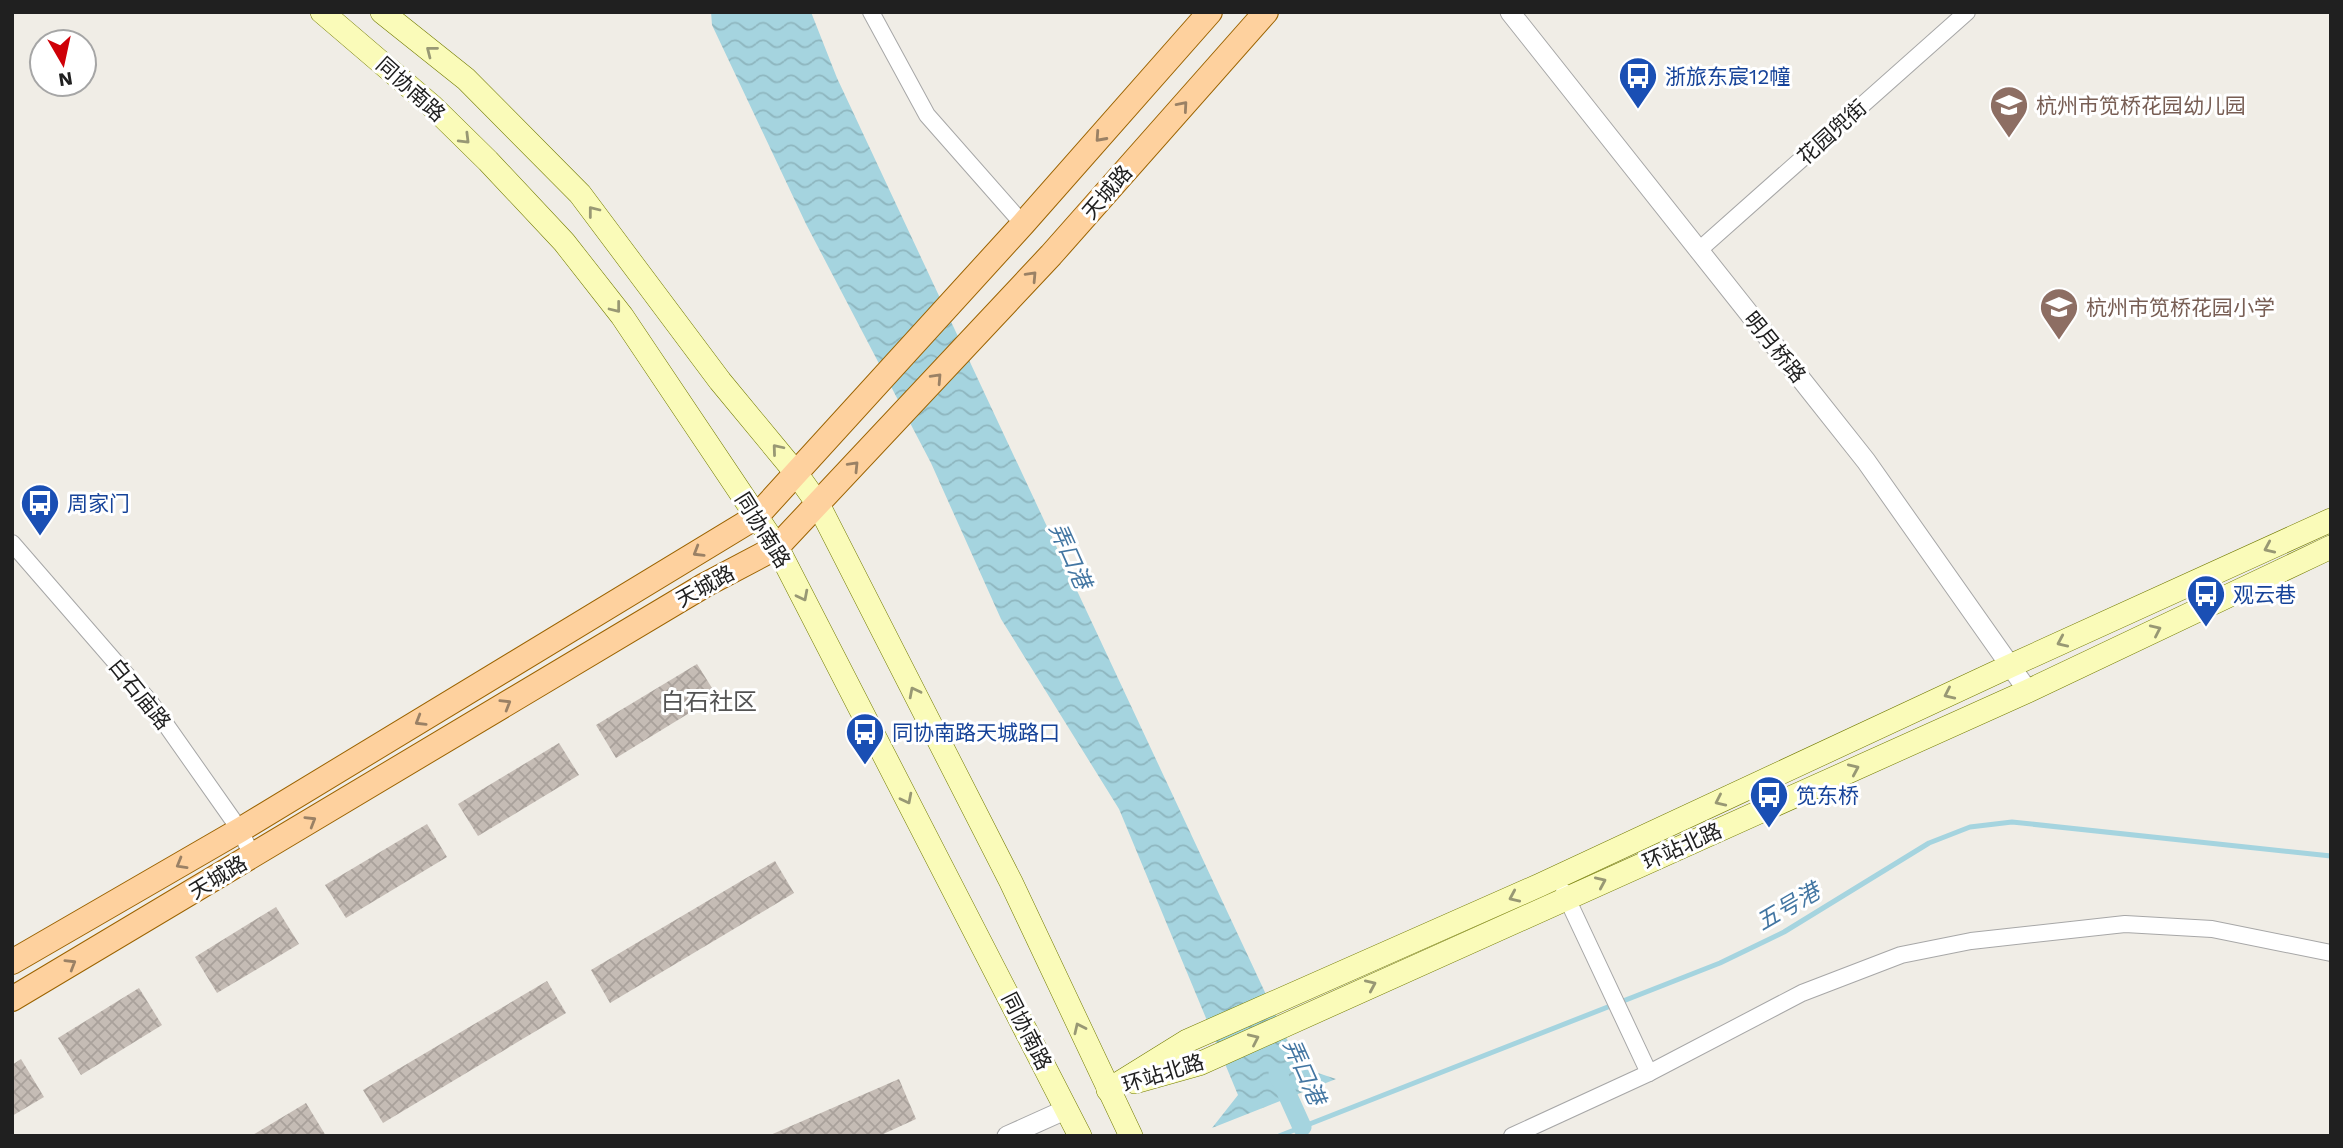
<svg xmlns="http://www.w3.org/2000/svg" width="2343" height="1148" font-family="'Work Sans','Noto Sans SC',sans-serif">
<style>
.water{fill:url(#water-waves)}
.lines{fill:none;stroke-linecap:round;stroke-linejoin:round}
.stream{stroke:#a5d4df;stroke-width:5}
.canal{stroke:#a5d4df;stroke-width:19}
.building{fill:url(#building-cross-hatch)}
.minor-casing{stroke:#a7a7a7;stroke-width:18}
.tertiary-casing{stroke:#a7a7a7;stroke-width:21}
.secondary-casing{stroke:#727b02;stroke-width:24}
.primary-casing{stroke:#9b6300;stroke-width:26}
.minor{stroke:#fff;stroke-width:16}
.tertiary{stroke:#fff;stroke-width:19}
.secondary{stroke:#fafbb9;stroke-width:23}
.primary{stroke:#fed19e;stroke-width:24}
.oneway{stroke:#989874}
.oneway2{stroke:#9a8165}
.labels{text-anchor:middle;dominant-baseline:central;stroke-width:6;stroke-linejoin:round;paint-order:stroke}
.transit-label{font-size:21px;fill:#164399;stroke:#fff;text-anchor:start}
.street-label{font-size:21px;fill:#202020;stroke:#fff}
.education-label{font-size:21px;fill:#785e54;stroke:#fff;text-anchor:start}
.water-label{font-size:23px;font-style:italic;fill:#4376a2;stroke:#fff}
.quarter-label{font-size:24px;fill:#535353;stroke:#fff}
</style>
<defs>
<pattern id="water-waves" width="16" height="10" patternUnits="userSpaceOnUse" patternTransform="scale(1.75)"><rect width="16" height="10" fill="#a5d4df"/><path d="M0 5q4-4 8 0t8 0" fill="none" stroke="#8eb6bf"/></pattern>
<pattern id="building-cross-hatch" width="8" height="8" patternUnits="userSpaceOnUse" patternTransform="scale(1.75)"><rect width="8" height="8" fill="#c5bcb5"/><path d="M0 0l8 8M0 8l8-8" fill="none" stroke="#a9a19b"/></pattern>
</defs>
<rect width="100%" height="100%" fill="#f0ede6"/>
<path class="water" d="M711,12H811L837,78L1300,1067L1336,1079L1212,1128L1238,1095L1119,809L1001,619L931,463L806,224L712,25Z"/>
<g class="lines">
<path class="stream" d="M1279,1136L1720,963L1784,932L1929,843L1970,827L2012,822L2331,856"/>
<path class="canal" d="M1278,1074L1302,1127"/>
</g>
<g class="building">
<path d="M697,664L717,696L616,758L596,725Z"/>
<path d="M559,743L579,775L478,836L458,804Z"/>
<path d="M427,824L447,857L346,918L325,885Z"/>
<path d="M775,861L794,893L610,1003L591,970Z"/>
<path d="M276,907L299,944L217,993L195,957Z"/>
<path d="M547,981L566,1013L383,1123L363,1090Z"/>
<path d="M139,988L162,1025L81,1075L58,1038Z"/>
<path d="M21,1059L44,1097L12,1116V1065Z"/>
<path d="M899,1079L916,1119L879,1136H768Z"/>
<path d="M306,1103L326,1136H251Z"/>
</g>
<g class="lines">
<g class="minor-casing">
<g id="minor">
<path d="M871,12L927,115L1023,224"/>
<path d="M1698,251L1967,12"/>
<path d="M12,543L150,702L240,830L252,856"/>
<path d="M1564,892L1649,1073"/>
<path d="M1512,1136L1649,1073L1802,993L1901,955L1971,941L2125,924L2212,929L2331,953"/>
</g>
</g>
<g class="tertiary-casing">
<g id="tertiary">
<path d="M1510,12L1866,461L2028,691"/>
<path d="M1007,1136L1067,1109"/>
</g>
</g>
<g class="secondary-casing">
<g id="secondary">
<path d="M322,12L432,106L488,161L564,242L622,316L777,547L1080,1136"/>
<path d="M382,12L466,79L580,194L720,381L796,473L818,504L1011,882L1131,1136"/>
<path d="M1135,1082L1199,1064L2028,691L2331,547"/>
<path d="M1108,1090L1187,1041L1540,885L2010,666L2331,520"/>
</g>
</g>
<g class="primary-casing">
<g id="primary">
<path d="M12,962L240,830L756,517L1023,224L1210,12"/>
<path d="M12,999L705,585L777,547L1051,255L1266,12"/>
</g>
</g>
<use href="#minor" class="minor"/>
<use href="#tertiary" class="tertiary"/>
<use href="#secondary" class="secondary"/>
<use href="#primary" class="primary"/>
</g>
<defs><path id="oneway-chevron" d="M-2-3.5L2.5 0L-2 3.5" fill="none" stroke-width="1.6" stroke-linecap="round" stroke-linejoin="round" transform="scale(1.75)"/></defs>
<g class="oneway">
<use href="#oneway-chevron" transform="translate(431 51) rotate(-142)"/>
<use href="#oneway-chevron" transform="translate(465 139) rotate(45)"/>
<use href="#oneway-chevron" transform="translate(593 211) rotate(-128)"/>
<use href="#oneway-chevron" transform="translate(616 308) rotate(52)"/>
<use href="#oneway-chevron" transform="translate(777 449) rotate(-130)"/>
<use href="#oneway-chevron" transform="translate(2269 548) rotate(156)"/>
<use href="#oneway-chevron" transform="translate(803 596) rotate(63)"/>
<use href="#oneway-chevron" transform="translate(2156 630) rotate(-25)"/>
<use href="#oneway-chevron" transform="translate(2062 642) rotate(156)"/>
<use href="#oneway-chevron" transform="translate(914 692) rotate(-117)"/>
<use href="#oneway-chevron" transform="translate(1949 694) rotate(155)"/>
<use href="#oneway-chevron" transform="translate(1854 769) rotate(-24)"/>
<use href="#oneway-chevron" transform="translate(907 799) rotate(63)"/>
<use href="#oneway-chevron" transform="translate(1720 801) rotate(155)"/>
<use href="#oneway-chevron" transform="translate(1601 882) rotate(-24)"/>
<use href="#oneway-chevron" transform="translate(1514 897) rotate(156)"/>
<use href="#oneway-chevron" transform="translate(1371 985) rotate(-24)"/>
<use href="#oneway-chevron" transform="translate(1079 1028) rotate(-115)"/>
<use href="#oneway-chevron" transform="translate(1254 1039) rotate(-25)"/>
</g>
<g class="oneway2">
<use href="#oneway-chevron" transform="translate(1183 106) rotate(-49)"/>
<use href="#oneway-chevron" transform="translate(1100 137) rotate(132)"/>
<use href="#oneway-chevron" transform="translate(1032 276) rotate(-47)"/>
<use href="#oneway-chevron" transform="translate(937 378) rotate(-47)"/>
<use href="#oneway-chevron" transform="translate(854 466) rotate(-46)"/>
<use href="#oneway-chevron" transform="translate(698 552) rotate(149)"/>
<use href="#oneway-chevron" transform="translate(506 704) rotate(-31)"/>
<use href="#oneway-chevron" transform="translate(420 721) rotate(149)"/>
<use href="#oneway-chevron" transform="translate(311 821) rotate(-31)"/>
<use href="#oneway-chevron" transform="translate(181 864) rotate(150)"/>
<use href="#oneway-chevron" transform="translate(71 964) rotate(-31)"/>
</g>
<defs>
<g id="bus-pin" transform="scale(2.0125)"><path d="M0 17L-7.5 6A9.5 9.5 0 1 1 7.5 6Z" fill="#1a4fb4" stroke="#fff"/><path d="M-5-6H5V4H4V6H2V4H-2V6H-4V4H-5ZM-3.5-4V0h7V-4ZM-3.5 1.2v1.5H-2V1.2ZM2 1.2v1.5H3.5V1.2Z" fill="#fff"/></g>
<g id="school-pin" transform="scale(2.0125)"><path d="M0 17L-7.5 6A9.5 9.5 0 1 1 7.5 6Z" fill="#8d6e63" stroke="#fff"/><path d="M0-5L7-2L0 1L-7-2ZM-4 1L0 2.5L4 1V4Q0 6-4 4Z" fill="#fff"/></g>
</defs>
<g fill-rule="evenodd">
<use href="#bus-pin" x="1638" y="76"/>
<use href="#school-pin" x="2009" y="105"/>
<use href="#school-pin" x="2059" y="307"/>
<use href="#bus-pin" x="40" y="503"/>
<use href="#bus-pin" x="2206" y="594"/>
<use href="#bus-pin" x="865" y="732"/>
<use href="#bus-pin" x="1769" y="795"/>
</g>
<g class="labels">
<g class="transit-label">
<text x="1665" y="76">浙旅东宸12幢</text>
<text x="67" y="503">周家门</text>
<text x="2233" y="594">观云巷</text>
<text x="892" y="732">同协南路天城路口</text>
<text x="1796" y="795">笕东桥</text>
</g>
<g class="street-label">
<text transform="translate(411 89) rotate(42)">同协南路</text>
<text transform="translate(1832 132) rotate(-42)">花园兜街</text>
<text transform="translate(1107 192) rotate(-49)">天城路</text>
<text transform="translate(1775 347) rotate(51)">明月桥路</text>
<text transform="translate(763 530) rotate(58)">同协南路</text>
<text transform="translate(705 586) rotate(-29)">天城路</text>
<text transform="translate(140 694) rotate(51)">白石庙路</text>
<text transform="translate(1682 846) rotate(-24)">环站北路</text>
<text transform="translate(218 877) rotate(-31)">天城路</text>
<text transform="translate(1027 1031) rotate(63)">同协南路</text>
<text transform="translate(1163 1073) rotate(-17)">环站北路</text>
</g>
<g class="education-label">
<text x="2036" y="105">杭州市笕桥花园幼儿园</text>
<text x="2086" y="307">杭州市笕桥花园小学</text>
</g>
<g class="water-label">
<text transform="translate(1070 556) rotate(66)">弄口港</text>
<text transform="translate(1788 907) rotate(-30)">五号港</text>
<text transform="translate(1304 1072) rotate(66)">弄口港</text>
</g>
<g class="quarter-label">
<text x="709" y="702">白石社区</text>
</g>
</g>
<rect width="2343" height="1148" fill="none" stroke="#202020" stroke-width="28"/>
<g transform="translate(63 63) rotate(171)"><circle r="33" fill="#ffffff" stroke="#a6a6a6" stroke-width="2"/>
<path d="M0-5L12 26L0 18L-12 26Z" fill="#cf0007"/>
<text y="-10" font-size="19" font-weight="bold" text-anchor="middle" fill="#202020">N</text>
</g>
</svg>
